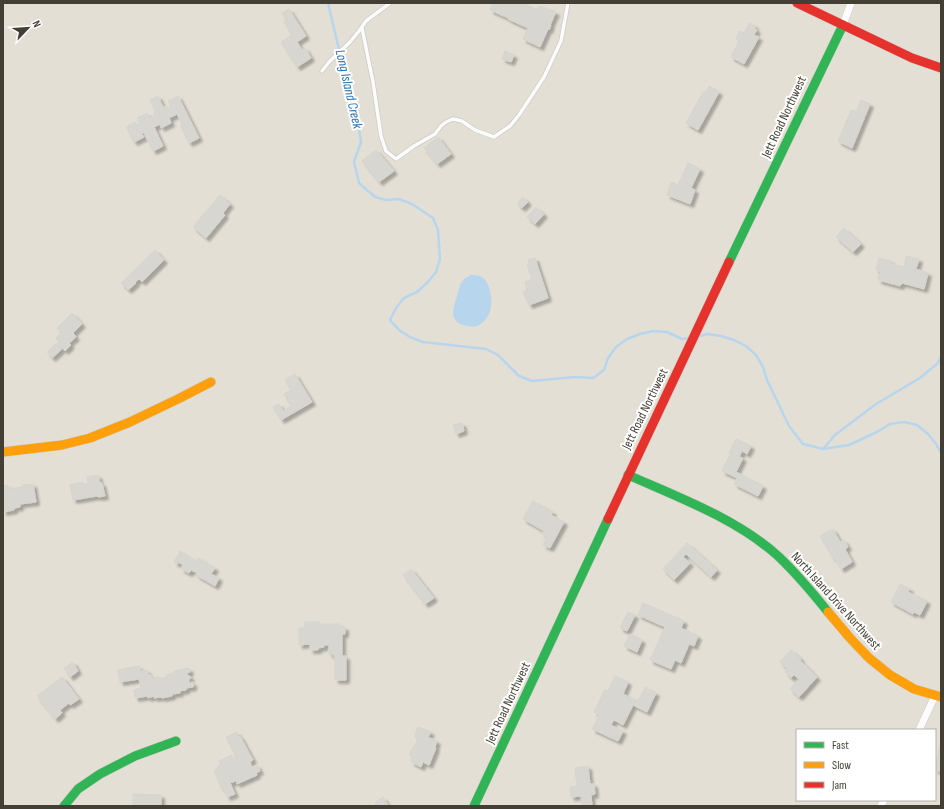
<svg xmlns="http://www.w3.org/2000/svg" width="944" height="809" font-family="'Sofia Sans Condensed',sans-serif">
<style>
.residential{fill:#e3dfd5;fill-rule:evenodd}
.water{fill:#b7d6ed}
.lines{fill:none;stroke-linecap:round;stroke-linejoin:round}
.stream{stroke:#b7d6ed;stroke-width:2.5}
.building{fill:#d8d6d0;stroke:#d6d4ce;filter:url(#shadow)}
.lane-casing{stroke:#cccbc5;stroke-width:5}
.street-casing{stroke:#cccbc5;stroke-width:8}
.fast-casing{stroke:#cecabf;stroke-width:10}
.slow-casing{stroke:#cecabf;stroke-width:10}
.jam-casing{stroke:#cecabf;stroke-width:10}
.lane{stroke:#fcfcfc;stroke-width:3.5}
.street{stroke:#fcfcfc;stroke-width:7}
.fast{stroke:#30b455;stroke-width:9}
.slow{stroke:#ff9f0a;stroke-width:9}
.jam{stroke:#e5322d;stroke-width:9}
.labels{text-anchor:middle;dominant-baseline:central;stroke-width:4;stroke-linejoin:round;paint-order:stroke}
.street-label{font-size:13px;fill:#443f34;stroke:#fff}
.water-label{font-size:14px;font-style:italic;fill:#2f73af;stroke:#fff}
</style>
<defs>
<filter id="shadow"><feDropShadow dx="3.5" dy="3.5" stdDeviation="1" flood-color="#0004"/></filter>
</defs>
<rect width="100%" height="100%" fill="#eeede8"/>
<path class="residential" d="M3,3H941V806H3ZM797,730H935V800H797Z"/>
<path class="water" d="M471,275C480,275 485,277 488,285C494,299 493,319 477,326C473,328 460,325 457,322C455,320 453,316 453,313C453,307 459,290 461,283L464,279Z"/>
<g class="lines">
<g class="stream">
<path d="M328,3L341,58L351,89L357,115L361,142L354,162L359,183L375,197L386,200L399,199L412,204L433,218L438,230L440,259L436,272L427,283L417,292L404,298L396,308L390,320L399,330L410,337L423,342L486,349L498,355L519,376L532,381L575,377L593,378L604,370L608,358L616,347L627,339L640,334L653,331L667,332L682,339L691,338"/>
<path d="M700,336L708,334L721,336L734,340L746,346L756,355L763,367L767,380L789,426L803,444L823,449L849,445L877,432L890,424L904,422L917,425L928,434L936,444L941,453"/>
<path d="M823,449L835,435L876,404L920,378L938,363L941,356"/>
</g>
</g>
<g class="building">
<path d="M493,3H522L538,10L540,6L556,12L550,25H551L549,30L548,29L540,47L523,39L528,28L508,19V18L490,10Z"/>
<path d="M289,9L306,36L297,42L302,50L305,48L311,58L297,67L281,42L292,35L284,22L286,20L282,13Z"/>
<path d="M749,23L755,26L754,28L757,30L754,35L759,37L744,64L731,57L739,41L736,39L739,31L744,33Z"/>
<path d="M505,51L514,55L511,62L502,59Z"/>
<path d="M709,86L719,92L698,130L686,123L703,92L705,93Z"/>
<path d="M158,96L163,107L165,106L167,109L171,107L168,101L178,96L199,138L189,143L181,127L182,124L177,114L169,118L171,123L161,128L160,124L154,127L163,146L153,151L144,133L141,132L144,137L134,142L126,127L135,122L137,125L140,123L137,118L147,113L150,118L154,116L155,111L150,100Z"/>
<path d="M861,100L870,104L852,148L838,141L851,110L856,112Z"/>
<path d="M438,137L451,154L437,164L424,148Z"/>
<path d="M376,150L394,171L379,182L362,161Z"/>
<path d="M688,163L700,169L691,188L695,190L690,204L667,195L671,182L678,185Z"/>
<path d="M220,195L230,204L223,213L225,215L206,238L193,227Z"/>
<path d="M523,197L528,202L522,208L517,204Z"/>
<path d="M536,207L544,214L535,224L527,217Z"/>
<path d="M844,228L861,244L853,252L836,237Z"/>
<path d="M155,250L164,260L142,282L139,279L135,282L136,283L128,290L121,283Z"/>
<path d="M906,256L919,259L916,269L928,273L924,289L902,283L900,286L878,280L881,271L876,270L879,258L891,261V264L904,267Z"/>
<path d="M535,258L548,298L529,305L523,292L527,291L525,282L532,279L527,264L529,263L528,260Z"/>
<path d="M72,313L82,324L73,333L76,337L69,343L71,345L65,351L58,343L60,342L56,338L62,333L57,328Z"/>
<path d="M56,343L62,349L52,358L47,352Z"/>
<path d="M295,374L312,402L281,420L273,407L279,404L283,411L291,406L284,394L291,390L285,380Z"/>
<path d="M462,423L464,431L456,434L453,425Z"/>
<path d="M736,439L751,446L747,454L742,451L739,457L743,458L736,472L763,486L758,496L734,484L737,478L722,471L730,454L729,453Z"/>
<path d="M98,475L100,483H102L105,496L98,497L97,496L73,500L70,485L82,482L83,484L88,483L87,477Z"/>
<path d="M33,484L36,502L20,504V507L14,508V510L3,512V486L8,485L9,489L23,487V485Z"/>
<path d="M533,501L553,512L551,515L564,522L550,548L543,545L547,537L542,534L544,531L523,519Z"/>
<path d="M833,529L840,542L844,540L848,547L845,549L852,562L841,569L834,557L833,558L820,536Z"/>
<path d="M687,543L717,570L711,577L686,554L683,557L690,563L674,580L663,569Z"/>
<path d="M180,551L196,562L198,558L215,568L211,574L219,578L215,586L196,575L197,573L191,570L189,573L181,569L183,565L178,562L177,564L174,562Z"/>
<path d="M411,569L434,598L425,604L403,575Z"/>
<path d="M900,584L910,589L908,592L927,601L920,615L914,612L913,614L891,602Z"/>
<path d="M643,603L684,621L681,628L698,636L694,646L689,644L681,663L675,660L671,669L650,660L665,627L638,615Z"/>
<path d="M628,612L635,615L627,631L620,628Z"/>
<path d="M305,622H319V624H340V627H345V634H342V656H346V680H335V657H334V654H329V645H324V647L318,648V650H310V644L299,645V628H305Z"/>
<path d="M630,634L642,640L637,652L624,646Z"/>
<path d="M791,650L801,659L800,660L817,677L799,697L790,689L799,679L794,675L791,678L785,672L787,669L780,662Z"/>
<path d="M73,662L78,671L70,677L64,668Z"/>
<path d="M139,666L140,671L147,670L148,675H151L152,678L159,677V679L167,677V675L174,673V671L189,668L190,672L187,673L188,676H190L191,677L189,680V683L193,682V687L186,688V690L179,691L180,693L172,694V696L162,698L161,697L154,698V696L148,698V696L135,698L134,690L141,688L139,679L120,682L118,670Z"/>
<path d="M615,676L628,682L623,694L638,701L645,687L656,693L647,712L633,705L623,725L614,720L611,725L623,731L618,741L592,729L599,715L594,712L605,690L608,691Z"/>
<path d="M62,677L79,699L70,705L69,703L60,710L62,713L55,719L37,696Z"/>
<path d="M418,727L431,732L428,737L437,741L435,747L436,748L429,765L423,762L421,767L411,762L413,757L409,755L412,749H413L418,739L415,738L416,735L415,734Z"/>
<path d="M237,732L239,737L240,736L253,760L250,762L252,767L257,765L260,771L256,773L257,775L237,784L236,781L230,783L235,794L227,797L223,788L222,789L214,771L218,769L217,767L221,765L219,761L232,755L233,759L237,757L236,754L235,755L226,737Z"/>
<path d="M940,745H941V771L935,770Z"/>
<path d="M588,766L590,784H594L595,794L591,795L592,806H582L581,796L571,797L570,787L577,786L575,768Z"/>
<path d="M133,794L161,795V806H133Z"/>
<path d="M383,797L388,805L386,806H377L375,803Z"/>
</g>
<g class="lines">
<g class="lane-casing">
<g id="lane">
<path d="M362,28L373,82L381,136L386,151L396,159L414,146L435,134L441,126L446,122L453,119L462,121L475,130L494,137L510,126L519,115L544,77L561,41L568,3"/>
<path d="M322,71L329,62L350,42L359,31L366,21L390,3"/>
</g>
</g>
<g class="street-casing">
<g id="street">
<path d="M843,25L851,3"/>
<path d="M919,730L935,696"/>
<path d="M881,806L884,800"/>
</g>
</g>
<g class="fast-casing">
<g id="fast">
<path d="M729,262L843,25"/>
<path d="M628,475C678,497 737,519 778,556C796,573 812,592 828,612"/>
<path d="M64,806L78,789L100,774L135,756L176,741"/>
<path d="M474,806L608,519"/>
</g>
</g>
<g class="slow-casing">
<g id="slow">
<path d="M3,452L62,445L90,438L130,422L180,398L211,382"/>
<path d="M828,612L850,638L869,658L890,675L914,689L941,697"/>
</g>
</g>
<g class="jam-casing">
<g id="jam">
<path d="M797,3L912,58L941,68"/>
<path d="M608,519L729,262"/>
</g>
</g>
<use href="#lane" class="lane"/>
<use href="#street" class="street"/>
<use href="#fast" class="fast"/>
<use href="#slow" class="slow"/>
<use href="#jam" class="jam"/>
</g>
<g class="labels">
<g class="street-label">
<text transform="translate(784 117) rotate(-65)">Jett Road Northwest</text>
<text transform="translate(645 409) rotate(-64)">Jett Road Northwest</text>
<text transform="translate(836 601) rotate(48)">North Island Drive Northwest</text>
<text transform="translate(508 703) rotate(-65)">Jett Road Northwest</text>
</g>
<g class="water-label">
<text transform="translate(349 89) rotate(77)">Long Island Creek</text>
</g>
</g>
<rect width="944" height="809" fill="none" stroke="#443f34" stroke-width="8"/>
<rect x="796" y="729" width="140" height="72" fill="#ffffff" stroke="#b4b2ae"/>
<rect x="804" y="742" width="20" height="6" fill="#30b455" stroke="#b4b2ae"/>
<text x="832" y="749" font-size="12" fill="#443f34">Fast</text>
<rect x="804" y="762" width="20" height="6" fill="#ff9f0a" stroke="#b4b2ae"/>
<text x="832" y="769" font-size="12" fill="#443f34">Slow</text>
<rect x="804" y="782" width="20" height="6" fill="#e5322d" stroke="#b4b2ae"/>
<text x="832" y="789" font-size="12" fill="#443f34">Jam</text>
<g transform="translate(28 28) rotate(65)" stroke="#ffffff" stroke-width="3" paint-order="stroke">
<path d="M0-3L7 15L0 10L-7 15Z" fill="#443f34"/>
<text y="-6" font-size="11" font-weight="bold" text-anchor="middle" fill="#443f34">N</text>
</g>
</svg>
